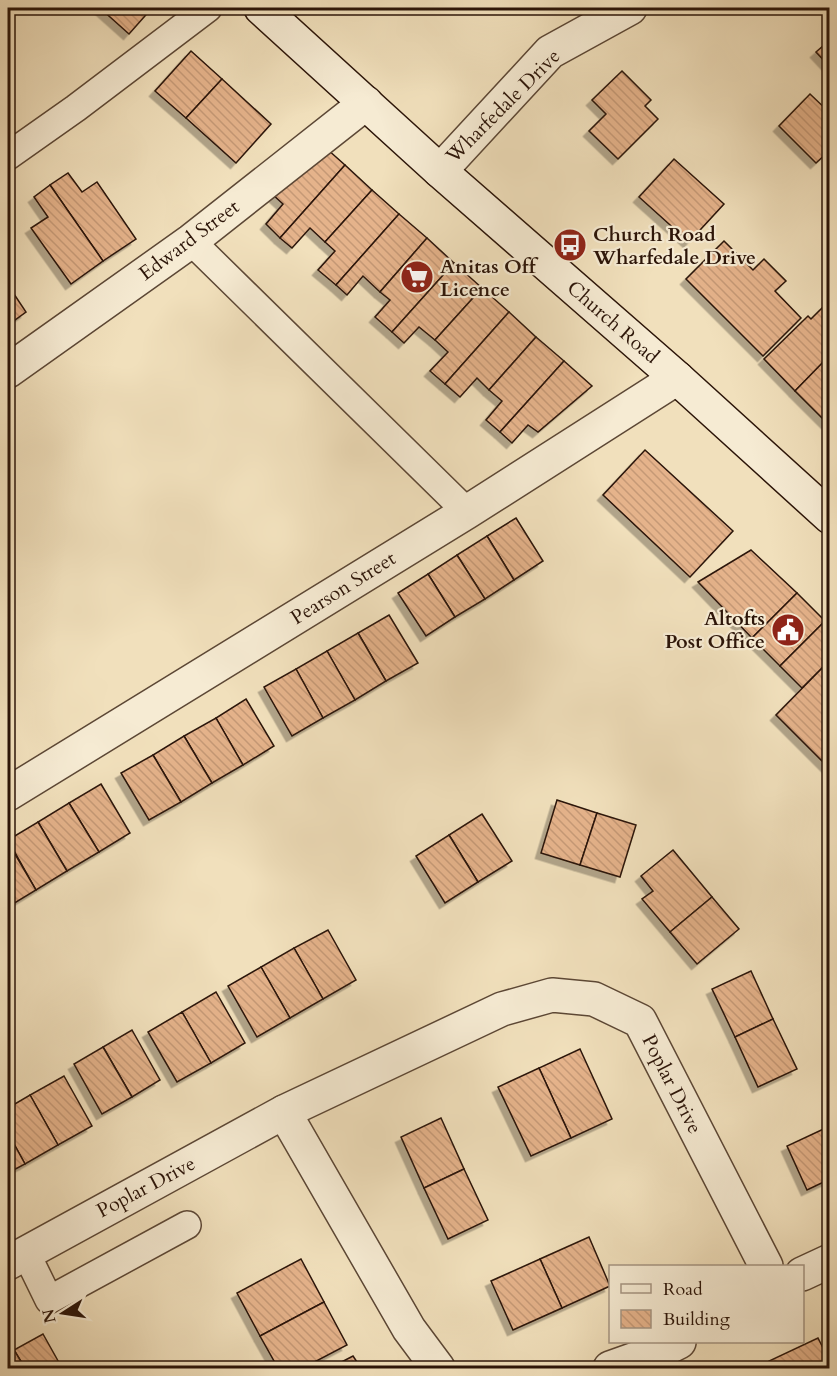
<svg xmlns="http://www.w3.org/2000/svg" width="837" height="1376" font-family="Cardo,serif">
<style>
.building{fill:url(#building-back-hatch);stroke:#2b1408;stroke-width:1.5;filter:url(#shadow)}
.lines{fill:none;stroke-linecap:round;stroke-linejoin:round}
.lane-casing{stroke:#5c4735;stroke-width:30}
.street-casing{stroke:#5c4735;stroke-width:36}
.secondary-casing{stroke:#2b1408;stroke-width:36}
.lane{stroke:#f6ebd3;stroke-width:27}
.street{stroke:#f6ebd3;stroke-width:33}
.secondary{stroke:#f6ebd3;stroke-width:33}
.labels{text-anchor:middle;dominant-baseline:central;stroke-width:4.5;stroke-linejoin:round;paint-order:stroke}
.street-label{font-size:20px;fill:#2b1408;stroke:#f6ebd3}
.poi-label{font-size:20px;font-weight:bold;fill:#2b1408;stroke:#f6ebd3;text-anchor:start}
</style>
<defs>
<pattern id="building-back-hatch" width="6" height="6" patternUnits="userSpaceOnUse" patternTransform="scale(1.5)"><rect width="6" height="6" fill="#e5b38b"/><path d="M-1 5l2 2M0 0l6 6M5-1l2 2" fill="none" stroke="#c59976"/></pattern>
<filter id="shadow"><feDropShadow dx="-5.5" dy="5.5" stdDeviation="0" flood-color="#0004"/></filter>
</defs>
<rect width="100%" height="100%" fill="#f1e0bc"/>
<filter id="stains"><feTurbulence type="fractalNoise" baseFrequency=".00333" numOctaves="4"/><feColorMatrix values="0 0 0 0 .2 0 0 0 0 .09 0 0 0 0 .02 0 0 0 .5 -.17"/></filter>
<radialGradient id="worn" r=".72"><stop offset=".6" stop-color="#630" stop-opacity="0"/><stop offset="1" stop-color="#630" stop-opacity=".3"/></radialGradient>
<g class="building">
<path d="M100,8H152L129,34Z"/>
<path d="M830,40V67L816,52Z"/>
<path d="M191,51L222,79L186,118L155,91Z"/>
<path d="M622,71L651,100L645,106L658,119L618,159L589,131L606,114L592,100Z"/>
<path d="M222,79L271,124L236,163L186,118Z"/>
<path d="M810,94L830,113V150L816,163L779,126Z"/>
<path d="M327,149L345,165L280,238L266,224L283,204L271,193Z"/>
<path d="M674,159L724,204L689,242L639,197Z"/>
<path d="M345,165L372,190L325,242L310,228L292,248L280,238Z"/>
<path d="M68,173L82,192L97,182L136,239L103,261L50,185Z"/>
<path d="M50,185L103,261L71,284L31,228L48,217L34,197Z"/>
<path d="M372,190L399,214L336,285L318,270L335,251L325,242Z"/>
<path d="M399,214L427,238L380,292L363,276L347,295L336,285Z"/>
<path d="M427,238L454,263L392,332L375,317L390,300L380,292Z"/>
<path d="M724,241L753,270L764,259L786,281L775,291L801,318L763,356L686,279Z"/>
<path d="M454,263L482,288L435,340L419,327L404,343L392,332Z"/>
<path d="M8,285L26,312L8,325Z"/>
<path d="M482,288L509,312L445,384L430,371L448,352L435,340Z"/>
<path d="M825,305L830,309V355L795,391L764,359L808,316L811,319Z"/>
<path d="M509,312L536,337L489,390L477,378L460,397L445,384Z"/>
<path d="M536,337L564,361L500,432L486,420L502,401L489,390Z"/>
<path d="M830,355V420L827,423L795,391Z"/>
<path d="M564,361L592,386L538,432L528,425L512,443L500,432Z"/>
<path d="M645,450L733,531L690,577L603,495Z"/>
<path d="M516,518L543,561L514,580L487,536Z"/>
<path d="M487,536L514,580L485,599L457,555Z"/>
<path d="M751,550L797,593L752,638L698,582Z"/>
<path d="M457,555L485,599L455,617L428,574Z"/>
<path d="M428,574L455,617L426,636L398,593Z"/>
<path d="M797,593L825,621L780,666L752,638Z"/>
<path d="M389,615L418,663L386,681L358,633Z"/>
<path d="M825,621L830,626V660L802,688L780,666Z"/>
<path d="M358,633L386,681L355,700L327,651Z"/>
<path d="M327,651L355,700L323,718L296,669Z"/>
<path d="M830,660V769L776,715Z"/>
<path d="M296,669L323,718L292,736L264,687Z"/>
<path d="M246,699L274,746L243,765L216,718Z"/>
<path d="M216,718L243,765L212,783L184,736Z"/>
<path d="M184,736L212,783L181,802L153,755Z"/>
<path d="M153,755L181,802L149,820L121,773Z"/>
<path d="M101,784L130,833L99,852L69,803Z"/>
<path d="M557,800L597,813L580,865L541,853Z"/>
<path d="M69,803L99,852L67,871L38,822Z"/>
<path d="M597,813L636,825L620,877L580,865Z"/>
<path d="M482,814L512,861L478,882L449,835Z"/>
<path d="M38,822L67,871L36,890L8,840Z"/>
<path d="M449,835L478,882L445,903L416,856Z"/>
<path d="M8,842L36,890L8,907Z"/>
<path d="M673,850L712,897L670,932L642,899L653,891L641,876Z"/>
<path d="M712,897L739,929L697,964L670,932Z"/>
<path d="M328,930L356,980L323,999L294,948Z"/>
<path d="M294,948L323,999L290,1018L261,967Z"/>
<path d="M261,967L290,1018L257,1037L228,986Z"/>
<path d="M751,971L773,1019L735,1037L712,989Z"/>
<path d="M216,992L245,1043L211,1063L182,1012Z"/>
<path d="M182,1012L211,1063L177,1082L148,1032Z"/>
<path d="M773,1019L797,1069L758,1087L735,1037Z"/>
<path d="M132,1030L160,1080L132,1097L103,1047Z"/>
<path d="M103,1047L132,1097L102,1114L74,1064Z"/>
<path d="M580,1049L612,1119L571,1138L539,1068Z"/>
<path d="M539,1068L571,1138L531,1156L498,1087Z"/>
<path d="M64,1076L92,1126L58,1145L30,1095Z"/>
<path d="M30,1095L58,1145L25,1164L8,1133V1108Z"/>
<path d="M441,1118L464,1169L424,1188L401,1137Z"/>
<path d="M830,1126V1179L807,1190L787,1146Z"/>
<path d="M8,1133L25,1164L8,1173Z"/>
<path d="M464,1169L488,1220L448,1239L424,1188Z"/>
<path d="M589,1237L610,1286L562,1308L540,1259Z"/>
<path d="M301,1259L324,1302L260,1336L237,1293Z"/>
<path d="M540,1259L562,1308L513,1330L491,1281Z"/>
<path d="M324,1302L347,1345L303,1368H278L260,1336Z"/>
<path d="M43,1334L62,1368H25L14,1350Z"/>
<path d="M818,1338L830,1362V1368H772L769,1361Z"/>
<path d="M14,1350L25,1368H8V1353Z"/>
<path d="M353,1356L361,1368H330Z"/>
</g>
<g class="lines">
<g class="lane-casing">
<g id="lane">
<path d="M8,156L76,108L208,8"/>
<path d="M191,241L467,512"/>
<path d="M26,1253L49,1300L187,1225"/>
</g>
</g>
<g class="street-casing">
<g id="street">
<path d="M440,171L550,52L630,8"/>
<path d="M8,371L191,241L366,103"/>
<path d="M8,794L467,512L677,378"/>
<path d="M284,1112L409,1329L438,1368"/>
<path d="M8,1263L284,1112L502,1009L552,995L594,999L640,1021L766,1266"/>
<path d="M802,1274L830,1261"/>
<path d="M610,1368L669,1347L679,1342"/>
</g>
</g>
<g class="secondary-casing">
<path id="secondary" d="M261,8L440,171L677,378L830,517"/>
</g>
<use href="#lane" class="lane"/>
<use href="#street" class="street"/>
<use href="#secondary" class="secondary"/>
</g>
<defs>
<g id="bus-disc" transform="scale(1.725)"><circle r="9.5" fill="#8f2418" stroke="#f6ebd3"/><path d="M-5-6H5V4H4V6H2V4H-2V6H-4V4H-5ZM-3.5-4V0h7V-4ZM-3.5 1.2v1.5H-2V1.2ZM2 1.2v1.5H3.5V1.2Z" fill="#fff"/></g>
<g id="supermarket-disc" transform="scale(1.725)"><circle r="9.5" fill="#8f2418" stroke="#f6ebd3"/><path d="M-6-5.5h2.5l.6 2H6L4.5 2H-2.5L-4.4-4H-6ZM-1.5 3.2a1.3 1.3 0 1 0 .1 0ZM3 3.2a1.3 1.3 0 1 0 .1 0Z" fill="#fff"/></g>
<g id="civic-disc" transform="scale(1.725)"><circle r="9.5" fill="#8f2418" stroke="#f6ebd3"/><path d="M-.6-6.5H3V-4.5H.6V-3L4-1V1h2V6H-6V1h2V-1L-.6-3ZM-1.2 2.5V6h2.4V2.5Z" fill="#fff"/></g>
</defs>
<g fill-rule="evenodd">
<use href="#bus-disc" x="570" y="245"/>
<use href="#supermarket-disc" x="417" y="277"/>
<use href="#civic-disc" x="788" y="630"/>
</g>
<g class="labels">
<g class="street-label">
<text transform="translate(503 106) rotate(-45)">Wharfedale Drive</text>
<text transform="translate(189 240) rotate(-37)">Edward Street</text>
<text transform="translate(613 322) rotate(41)">Church Road</text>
<text transform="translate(343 588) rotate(-32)">Pearson Street</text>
<text transform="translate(672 1084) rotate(63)">Poplar Drive</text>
<text transform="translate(146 1187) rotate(-28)">Poplar Drive</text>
</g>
<g class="poi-label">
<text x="593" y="234">Church Road<tspan x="593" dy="23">Wharfedale Drive</tspan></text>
<text x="440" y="266">Anitas Off<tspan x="440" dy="23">Licence</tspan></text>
<text x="765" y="618" text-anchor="end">Altofts<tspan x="765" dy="23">Post Office</tspan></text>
</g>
</g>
<rect width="837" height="1376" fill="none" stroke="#f1e0bc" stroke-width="30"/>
<rect x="9" y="9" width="819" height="1358" fill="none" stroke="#2b1408" stroke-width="3"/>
<rect x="15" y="15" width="807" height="1346" fill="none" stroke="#2b1408" stroke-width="1.5"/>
<rect x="609" y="1265" width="195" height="78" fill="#f6ebd3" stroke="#a59582" stroke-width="1.5"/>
<rect x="621" y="1284" width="30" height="9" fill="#f6ebd3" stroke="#a59582" stroke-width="1.5"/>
<text x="663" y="1295" font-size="18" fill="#2b1408">Road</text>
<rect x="621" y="1310" width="30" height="18" fill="url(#building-back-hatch)" stroke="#a59582" stroke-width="1.5"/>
<text x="663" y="1325" font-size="18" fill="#2b1408">Building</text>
<g transform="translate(63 1313) rotate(258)" stroke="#f6ebd3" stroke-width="4.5" paint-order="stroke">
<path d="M0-4.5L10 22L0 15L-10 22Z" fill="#2b1408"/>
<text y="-9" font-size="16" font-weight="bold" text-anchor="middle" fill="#2b1408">N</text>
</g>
<rect width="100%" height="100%" filter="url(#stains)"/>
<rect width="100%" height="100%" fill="url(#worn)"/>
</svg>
